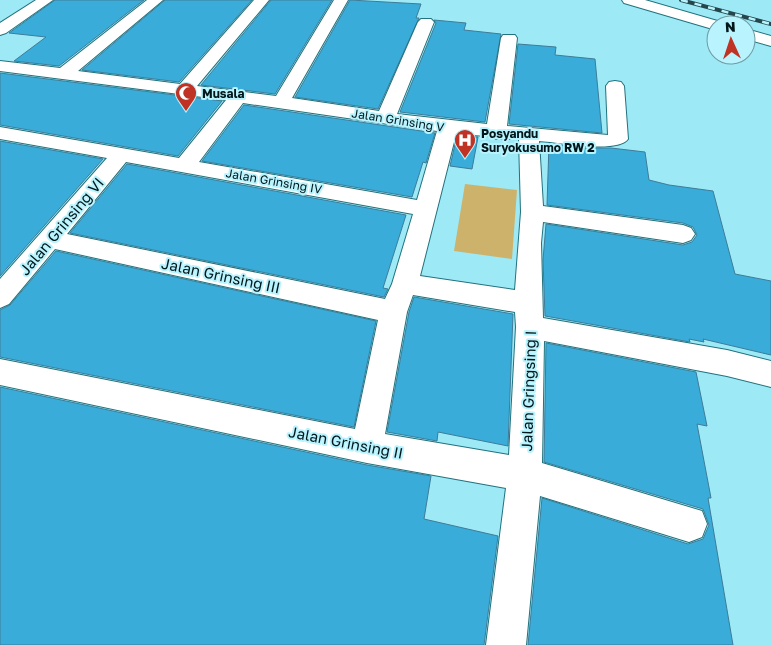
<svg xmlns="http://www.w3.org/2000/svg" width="771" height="645" font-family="'Golos Text',sans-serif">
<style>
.green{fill:#cdb26b}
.building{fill:#3aacda;stroke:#3e7c97}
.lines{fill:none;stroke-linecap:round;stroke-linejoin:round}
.minor-casing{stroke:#21727e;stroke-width:2}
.minor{fill:#fff;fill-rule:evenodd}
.rail-casing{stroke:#24464c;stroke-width:4}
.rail{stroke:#b8f3fe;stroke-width:2.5;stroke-dasharray:7;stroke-linecap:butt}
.labels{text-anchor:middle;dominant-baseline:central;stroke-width:4;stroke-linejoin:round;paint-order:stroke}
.far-poi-label{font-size:12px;font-weight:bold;fill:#00161a;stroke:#b8f3fe;text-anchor:start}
.far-street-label{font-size:12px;fill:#00161a;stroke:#b8f3fe}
.street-label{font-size:15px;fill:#00161a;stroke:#b8f3fe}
</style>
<rect width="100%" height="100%" fill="#9de9f6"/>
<path class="green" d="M465,184L517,190L512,259L454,251Z"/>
<g class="building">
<path d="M55,0H144L59,66L14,61L46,37L9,33Z"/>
<path d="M165,0H252L179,82L82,70Z"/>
<path d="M271,0H332L275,94L201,85Z"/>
<path d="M350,0L421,4L416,18H419L378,109L295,97Z"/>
<path d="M434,20L466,23L464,30L501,34L485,122L400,112L436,23Z"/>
<path d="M518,44L556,47L555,55L595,59L602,133L509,124Z"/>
<path d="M0,73L222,101L178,156L0,125Z"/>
<path d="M244,105L435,133L426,163L423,162L412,197L202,161Z"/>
<path d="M457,136L478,137L472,169L450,166Z"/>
<path d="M0,141L103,159L0,276Z"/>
<path d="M549,144L586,148H611L645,152L649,180L669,185L713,191L735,274L771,281V355L703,339L704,342L689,339L690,342L545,316L543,260L546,224L683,245L692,242L697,235L693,227L683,223L547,205Z"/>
<path d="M127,164L406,215L383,288L388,289L384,297L70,233Z"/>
<path d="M56,251L376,321L354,427L0,357V310L10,305Z"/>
<path d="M414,297L513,314L508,446L438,432L437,441L387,432L409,312Z"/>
<path d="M546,343L696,372L707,426L697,424L711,498H708L733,645H528L542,498L688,544L703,539L709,525L703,509L544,462Z"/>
<path d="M0,387L367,465L431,476L424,519L498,536L484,645H0Z"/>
</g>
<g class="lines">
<g class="minor-casing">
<g id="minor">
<path d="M36,0H53L6,33L0,35V23Z"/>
<path d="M147,0H163L78,71L180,84L254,0H269L197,86L276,96L334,0H348L292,98L379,111L418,22L421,19H431L434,22L397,114L487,124L501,38L503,35H515L517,38L507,126L608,135L606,86L609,82L615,81L621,82L624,86L628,139C618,154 557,142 539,141L543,206L683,225L691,228L695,234L691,240L683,243L543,222L541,243L543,318L727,350L771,361V387L727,376L544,341L542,463L702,511L707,524L702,537L689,542L540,496L526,645H486L506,488L367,463L0,385V359L355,429L378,320L55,249L9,304L0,308V279L107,158L0,139V127L179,158L226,100L0,71V61L60,68ZM243,103L437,131L417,200L199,162ZM456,134L488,136L496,139H519L521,212L515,290L420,276ZM126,162L413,214L392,284L385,299L67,234ZM413,295L515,312L516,327L509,455L385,434L407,312Z"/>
<path d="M622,0H645L721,22L724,25H716V30L624,3Z"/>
<path d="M746,29L771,36V46L746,39Z"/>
</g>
</g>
<use href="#minor" class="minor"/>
<g class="rail-casing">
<path id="rail" d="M681,0L771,24"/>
</g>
<use href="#rail" class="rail"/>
</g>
<defs>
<g id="mosque-pin" transform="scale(1.125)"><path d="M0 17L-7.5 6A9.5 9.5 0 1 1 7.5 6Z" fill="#bf3224" stroke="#b8f3fe"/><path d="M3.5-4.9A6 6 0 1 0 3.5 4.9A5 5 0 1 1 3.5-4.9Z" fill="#fff"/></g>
<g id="hospital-pin" transform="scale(1.125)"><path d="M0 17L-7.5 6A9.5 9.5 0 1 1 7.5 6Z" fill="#bf3224" stroke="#b8f3fe"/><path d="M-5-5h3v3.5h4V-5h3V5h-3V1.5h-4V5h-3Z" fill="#fff"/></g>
</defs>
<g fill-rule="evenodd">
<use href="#mosque-pin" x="186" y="93"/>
<use href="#hospital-pin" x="465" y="140"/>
</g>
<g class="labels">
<g class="far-poi-label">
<text x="202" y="93">Musala</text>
<text x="481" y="133">Posyandu<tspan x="481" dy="14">Suryokusumo RW 2</tspan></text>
</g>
<g class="far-street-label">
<text transform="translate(398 120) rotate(9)">Jalan Grinsing V</text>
<text transform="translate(274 181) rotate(10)">Jalan Grinsing IV</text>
</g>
<g class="street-label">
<text transform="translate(61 226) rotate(-50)">Jalan Grinsing VI</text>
<text transform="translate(221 275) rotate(12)">Jalan Grinsing III</text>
<text transform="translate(528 391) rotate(-88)">Jalan Gringsing I</text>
<text transform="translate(346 442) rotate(11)">Jalan Grinsing II</text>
</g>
</g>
<g transform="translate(731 40) rotate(357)"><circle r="24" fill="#b8f3fe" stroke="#6e9ba3"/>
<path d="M0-4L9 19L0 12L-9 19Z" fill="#bf3224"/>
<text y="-8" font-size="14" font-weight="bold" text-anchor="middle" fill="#00161a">N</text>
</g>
</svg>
